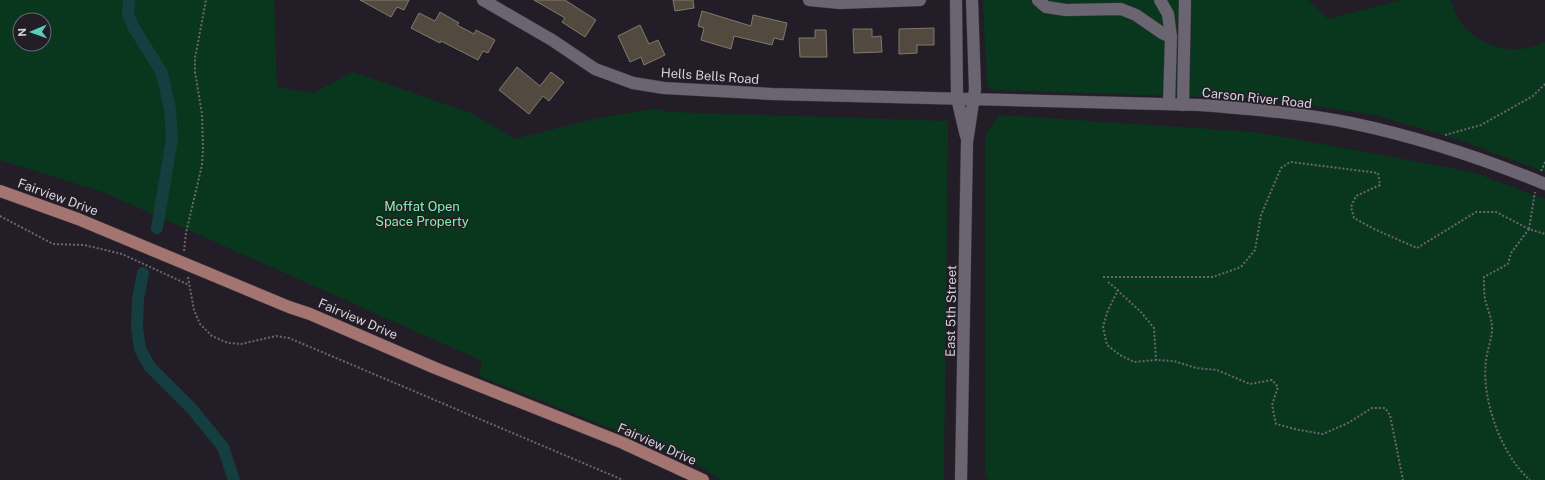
<svg xmlns="http://www.w3.org/2000/svg" width="1545" height="480" font-family="'Public Sans',sans-serif">
<style>
.green{fill:#08371e;fill-rule:evenodd}
.lines{fill:none;stroke-linecap:round;stroke-linejoin:round}
.canal{stroke:#153e40;stroke-width:12}
.building{fill:#534a3f;stroke:#82796d}
.minor-casing{stroke:#3d3840;stroke-width:13}
.major-casing{stroke:#3d3840;stroke-width:13}
.path{stroke:#6c666f;stroke-width:2;stroke-dasharray:2 2;stroke-linecap:butt}
.minor{stroke:#6b6471;stroke-width:12}
.major{stroke:#a37470;stroke-width:12}
.labels{text-anchor:middle;dominant-baseline:central;stroke-width:3;stroke-linejoin:round;paint-order:stroke}
.street-label{font-size:13px;fill:#d7d3da;stroke:#231d27}
.park-label{font-size:13px;fill:#81f1aa;stroke:#231d27}
</style>
<rect width="100%" height="100%" fill="#231d27"/>
<g class="green">
<path d="M0,0H274L277,87L312,93L353,72L471,113L515,139L598,118L653,109L672,112L948,121L944,480H722L686,458L479,376L482,361L103,192L0,160ZM20,20H44V44H20Z"/>
<path d="M983,0H1308L1328,19L1401,0H1450C1453,6 1455,14 1459,20C1474,42 1502,53 1527,48C1533,47 1539,44 1545,42V172L1457,139L1375,115L1287,102L1237,98L992,90L987,85Z"/>
<path d="M999,115L1256,132L1473,172L1545,199V480H989L985,473V135Z"/>
</g>
<g class="lines">
<g class="canal">
<path d="M129,0L128,15L134,28L162,73L170,109L172,139L157,228"/>
<path d="M143,273L138,299L137,327L140,349L150,367L192,409L223,447L234,480"/>
</g>
</g>
<g class="building">
<path d="M360,0H409L404,10L397,7L391,17Z"/>
<path d="M534,0H565L596,20L585,37L562,22L565,18Z"/>
<path d="M673,0H693L694,8L675,11Z"/>
<path d="M702,11L751,26L753,15L787,23L783,40L774,38L772,45L734,36L731,49L701,40L704,28L698,26Z"/>
<path d="M440,12L459,23L457,25L474,34L476,30L495,40L488,53L483,51L478,60L441,41L440,43L411,28L419,13L435,21Z"/>
<path d="M640,25L649,44L658,40L665,55L644,65L641,57L630,62L618,36Z"/>
<path d="M934,28V45H917V53L899,54V29Z"/>
<path d="M853,29H872V37L881,36L882,52L854,53Z"/>
<path d="M815,30H826L827,57H800L799,38H815Z"/>
<path d="M517,67L540,86L551,72L564,82L549,101L543,96L529,114L499,90Z"/>
</g>
<g class="lines">
<g class="minor-casing">
<g id="minor">
<path d="M483,0L552,40L595,69L633,83L664,88L772,94L1200,105C1249,109 1302,113 1351,123C1418,137 1482,158 1545,184"/>
<path d="M809,0L840,3L920,0"/>
<path d="M956,0L957,98L966,136"/>
<path d="M1038,0L1046,7L1066,10L1121,9L1136,15L1162,33L1171,37"/>
<path d="M1160,0L1168,14L1171,37L1169,104"/>
<path d="M1183,105L1185,0"/>
<path d="M961,480L967,142L975,89L972,0"/>
</g>
</g>
<g class="major-casing">
<path id="major" d="M0,191L78,219L289,307L310,314L435,368L623,443L703,480"/>
</g>
<g class="path">
<path d="M1445,135L1481,125L1533,96L1545,84"/>
<path d="M1541,171L1545,162"/>
<path d="M0,216L53,244L84,245L122,254L189,285"/>
<path d="M1529,229L1511,253L1508,264L1484,277C1484,284 1484,292 1485,299C1487,308 1492,318 1492,328C1492,339 1487,350 1486,361C1481,398 1501,455 1530,480"/>
<path d="M1529,229L1535,192"/>
<path d="M184,251L186,233L202,165L203,149L202,114L195,72V58L206,0"/>
<path d="M188,277L194,310L200,324L212,336L228,343L241,344L276,336L289,338L623,480"/>
<path d="M1103,277H1213L1241,267L1255,250L1261,215L1281,168L1290,162L1378,173L1380,185L1356,196L1351,207L1354,218L1374,229L1417,248L1476,212H1496L1529,229L1545,234"/>
<path d="M1108,282L1118,290L1108,310L1103,327L1107,345L1120,355L1134,362L1156,360L1174,361L1196,368L1217,370L1250,384L1272,380L1278,387L1272,405L1276,424L1299,430L1323,434L1348,423L1372,408H1385L1390,415L1403,480"/>
<path d="M1117,290L1140,311L1154,328L1156,360"/>
</g>
<use href="#minor" class="minor"/>
<use href="#major" class="major"/>
</g>
<g class="labels">
<g class="street-label">
<text transform="translate(710 76) rotate(4)">Hells Bells Road</text>
<text transform="translate(1257 98) rotate(6)">Carson River Road</text>
<text transform="translate(58 197) rotate(20)">Fairview Drive</text>
<text transform="translate(951 311) rotate(-89)">East 5th Street</text>
<text transform="translate(358 319) rotate(23)">Fairview Drive</text>
<text transform="translate(657 444) rotate(24)">Fairview Drive</text>
</g>
<g class="park-label">
<text x="422" y="206">Moffat Open<tspan x="422" dy="15">Space Property</tspan></text>
</g>
</g>
<g transform="translate(32 32) rotate(268)"><circle r="19" fill="#231d27" stroke="#6b666f"/>
<path d="M0-3L7 15L0 10L-7 15Z" fill="#5acebd"/>
<text y="-6" font-size="11" font-weight="bold" text-anchor="middle" fill="#d7d3da">N</text>
</g>
</svg>
